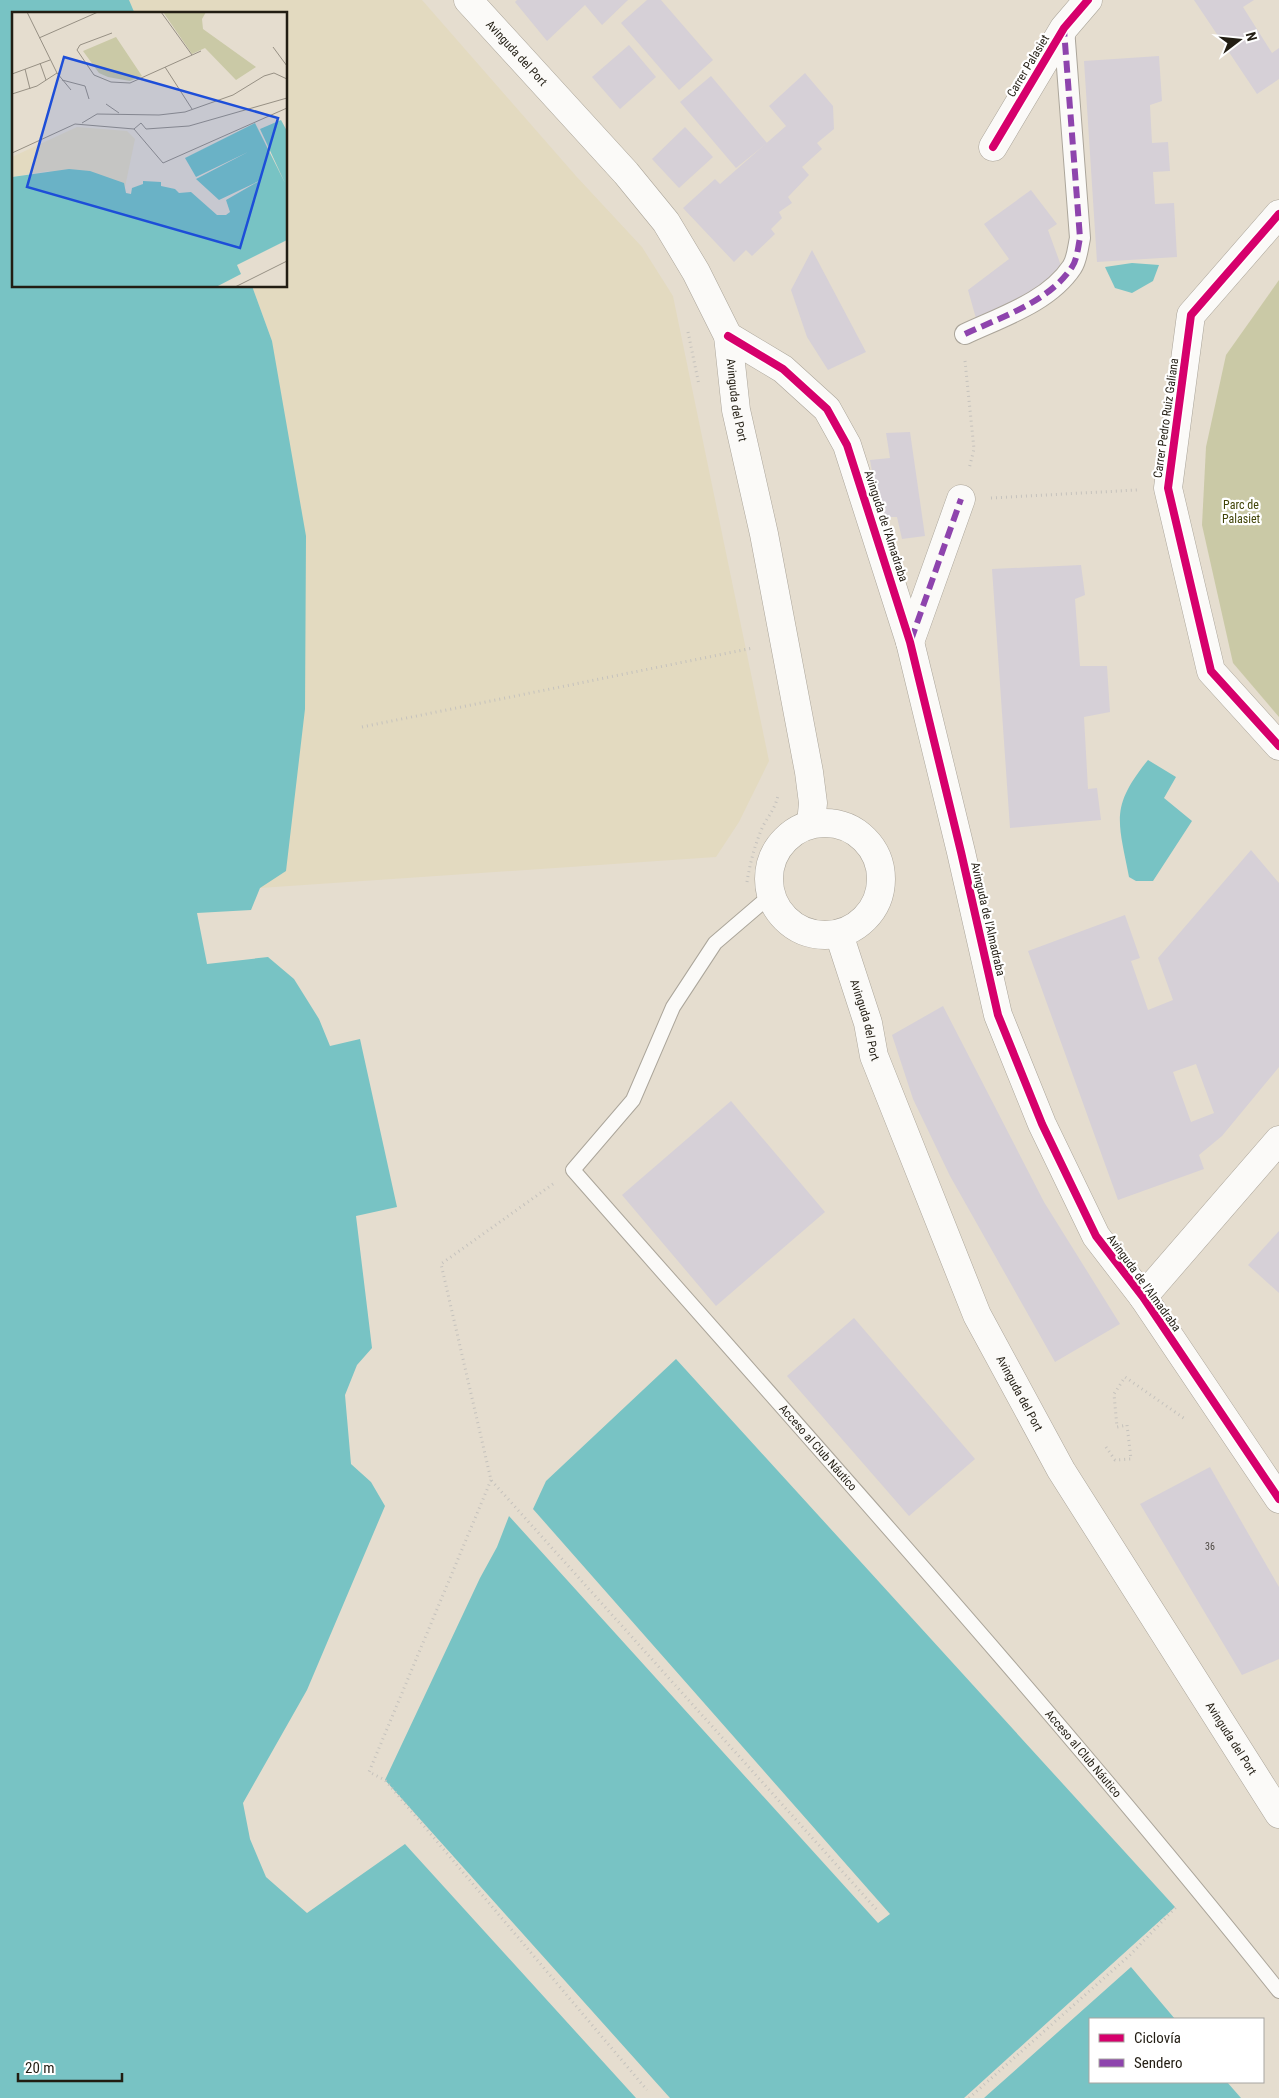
<svg xmlns="http://www.w3.org/2000/svg" width="1279" height="2098" font-family="'Roboto Condensed',sans-serif">
<style>
.green{fill:#cac9a6}
.sand{fill:#e3dac0}
.water{fill:#78c3c4}
.building{fill:#d6d0d7;fill-rule:evenodd}
.lines{fill:none;stroke-linecap:round;stroke-linejoin:round}
.service-casing{stroke:#aba59a;stroke-width:16}
.pedestrian-casing{stroke:#aba59a;stroke-width:22}
.minor-casing{stroke:#aba59a;stroke-width:29}
.tertiary-casing{stroke:#aba59a;stroke-width:29}
.path{stroke:#c5c2bd;stroke-width:3;stroke-dasharray:1 4;stroke-linecap:butt}
.service{stroke:#fbfaf8;stroke-width:14}
.pedestrian{stroke:#fbfaf8;stroke-width:20}
.minor{stroke:#fbfaf8;stroke-width:28}
.tertiary{stroke:#fbfaf8;stroke-width:28}
.quiet{stroke:#8e44ad;stroke-width:6;stroke-dasharray:12 6;stroke-linecap:butt}
.cycleway-casing{stroke:#fff;stroke-width:11}
.cycleway{stroke:#d6006c;stroke-width:8}
.labels{text-anchor:middle;dominant-baseline:central;stroke-width:4.5;stroke-linejoin:round;paint-order:stroke}
.number-label{font-size:10px;fill:#4f4a44}
.street-label{font-size:12px;fill:#221d13;stroke:#fff}
.park-label{font-size:12px;fill:#424509;stroke:#fff}
.inset-road{fill:none;stroke:#979084;stroke-width:1}
.view{fill:#1d4ed8;fill-opacity:0.15;stroke:#1d4ed8;stroke-width:2.5}
.inset-edge{fill:none;stroke:#221d13;stroke-width:2.5}
</style>
<rect width="100%" height="100%" fill="#e5ddcf"/>
<path class="green" d="M1279,280V717L1233,663L1202,525L1206,447L1226,355Z"/>
<path class="sand" d="M129,0H422L576,176L642,247L673,296L769,761L739,822L716,857L260,888L272,341L252,286H286V14H135Z"/>
<g class="water">
<path d="M0,0H129L135,14H14V286H252L272,341L306,536L305,709L286,871L260,888L251,910L197,913L207,964L268,957L294,979L319,1019L330,1046L360,1039L397,1207L356,1216L372,1348L357,1365L345,1395L351,1464L371,1482L385,1506L307,1690L243,1803L250,1839L266,1877L307,1913L405,1844L636,2098H0Z"/>
<path d="M1132,263L1159,265L1153,281L1132,293L1115,288L1105,267Z"/>
<path d="M1148,760L1176,777L1164,798L1192,821L1153,881H1136L1129,877C1118,820 1110,807 1148,760Z"/>
<path d="M676,1359L1175,1907L964,2098H670L385,1780L480,1578L497,1547L509,1516L878,1923L890,1914L533,1509L546,1481Z"/>
<path d="M1131,1967L1175,2019H1090V2082H1227L1241,2098H984Z"/>
</g>
<g class="building">
<path d="M517,0H628L602,25L585,5L547,41L515,2Z"/>
<path d="M647,0H661L713,60L679,90L621,23Z"/>
<path d="M1194,0H1254L1243,7L1272,53L1279,48V79L1257,94Z"/>
<path d="M629,45L656,77L620,109L592,77Z"/>
<path d="M1159,56L1162,101L1150,105L1152,143L1168,142L1170,171L1153,172L1155,204L1174,203L1177,257L1097,262L1084,61Z"/>
<path d="M805,73L833,106L834,129L817,143L822,149L802,167L809,175L788,197L792,203L779,212L782,218L771,229L775,234L752,256L746,250L734,262L683,208L715,179L720,184L786,126L769,106Z"/>
<path d="M711,76L767,143L736,168L680,102Z"/>
<path d="M685,127L713,157L679,188L652,159Z"/>
<path d="M1031,190L1057,224L1048,230L1063,271L1029,296L977,322L968,290L1009,259L984,224Z"/>
<path d="M812,250L866,352L828,370L807,337L791,290Z"/>
<path d="M910,432L925,536L902,539L897,517H880L870,460L890,458L886,433Z"/>
<path d="M1081,565L1085,595L1075,599L1080,666H1107L1110,712L1084,717L1088,789L1097,788L1101,820L1010,828L992,569Z"/>
<path d="M1251,850L1279,883V1067L1222,1136L1199,1155L1204,1169L1118,1200L1028,951L1125,915L1140,958L1131,961L1148,1010L1173,1000L1158,958ZM1196,1064L1214,1113L1191,1122L1173,1072Z"/>
<path d="M943,1006L1044,1202L1120,1324L1055,1362L950,1176L913,1099L895,1044L892,1035Z"/>
<path d="M731,1101L825,1212L716,1306L622,1195Z"/>
<path d="M1279,1231V1293L1248,1265Z"/>
<path d="M854,1318L975,1459L909,1516L787,1376Z"/>
<path d="M1210,1467L1279,1587V1659L1242,1675L1140,1504Z"/>
</g>
<g class="lines">
<g class="service-casing">
<g id="service">
<path id="s1" d="M771,895L715,943L673,1007L633,1100L573,1170C811,1441 1054,1709 1279,1991"/>
</g>
</g>
<g class="pedestrian-casing">
<path id="pedestrian" d="M965,334C1001,317 1049,302 1072,267C1077,260 1078,247 1080,238L1064,28"/>
</g>
<g class="minor-casing">
<g id="minor">
<path id="s2" d="M468,0L626,173L666,222L696,272L728,336L736,410L764,534L809,772L813,803L811,824"/>
<path d="M993,147L1064,28L1088,0"/>
<path d="M1279,214L1191,315L1168,488L1211,671L1279,746"/>
<path d="M728,336L783,369L827,409L847,445L910,642L961,852L998,1015L1042,1124L1096,1236L1143,1297L1279,1499"/>
<path d="M910,642L961,499"/>
<circle cx="825" cy="879" r="56"/>
<path d="M1143,1297L1279,1140"/>
</g>
</g>
<g class="tertiary-casing">
<g id="tertiary">
<path id="s3" d="M839,934L868,1023L874,1056L977,1315L1061,1470L1279,1814"/>
</g>
</g>
<g class="path">
<path d="M688,332L699,385"/>
<path d="M965,361L974,449L969,469"/>
<path d="M991,498L1137,490"/>
<path d="M362,727L753,648"/>
<path d="M747,882C750,863 755,844 763,826C769,815 776,807 778,795"/>
<path d="M553,1184L441,1264L491,1480L877,1910"/>
<path d="M1106,1447L1115,1460L1131,1459L1127,1425L1117,1427L1114,1394L1125,1377L1185,1419"/>
<path d="M491,1480L369,1772L385,1780L647,2090"/>
<path d="M969,2098L1130,1955L1178,1905"/>
</g>
<use href="#service" class="service"/>
<use href="#pedestrian" class="pedestrian"/>
<use href="#minor" class="minor"/>
<use href="#tertiary" class="tertiary"/>
<g class="quiet">
<path d="M965,334C1001,317 1049,302 1072,267C1077,260 1078,247 1080,238L1064,30"/>
<path d="M911,640L961,499"/>
</g>
<g class="cycleway-casing">
<g id="cycleway">
<path d="M993,147L1064,28L1088,0"/>
<path d="M1279,214L1191,315L1168,488L1211,671L1279,746"/>
<path d="M728,336L783,369L827,409L847,445L910,642L961,852L998,1015L1042,1124L1096,1236L1143,1297L1279,1499"/>
</g>
</g>
<use href="#cycleway" class="cycleway"/>
</g>
<g class="labels">
<g class="number-label">
<text x="1210" y="1546">36</text>
</g>
<g class="street-label">
<text stroke="none"><textPath href="#s2" startOffset="72">Avinguda del Port</textPath></text>
<text transform="translate(1028 66) rotate(-59)">Carrer Palasiet</text>
<text stroke="none"><textPath href="#s2" startOffset="492">Avinguda del Port</textPath></text>
<text transform="translate(1166 418) rotate(-82)">Carrer Pedro Ruiz Galiana</text>
<text transform="translate(886 526) rotate(72)">Avinguda de l'Almadraba</text>
<text transform="translate(988 919) rotate(77)">Avinguda de l'Almadraba</text>
<text stroke="none"><textPath href="#s3" startOffset="90">Avinguda del Port</textPath></text>
<text transform="translate(1144 1283) rotate(54)">Avinguda de l'Almadraba</text>
<text stroke="none"><textPath href="#s3" startOffset="495">Avinguda del Port</textPath></text>
<text stroke="none"><textPath href="#s1" startOffset="714">Acceso al Club Náutico</textPath></text>
<text stroke="none"><textPath href="#s3" startOffset="900">Avinguda del Port</textPath></text>
<text stroke="none"><textPath href="#s1" startOffset="1119">Acceso al Club Náutico</textPath></text>
</g>
<g class="park-label">
<text x="1241" y="505">Parc de<tspan x="1241" dy="14">Palasiet</tspan></text>
</g>
</g>
<g transform="translate(12 12)">
<rect width="275" height="275" fill="#e5ddcf"/>
<path d="M151,0H194L190,7L191,17L244,55L224,68L193,36L180,42ZM104,25L130,64L118,69L96,65L87,61L71,39Z" fill="#cac9a6"/>
<path d="M65,115L115,119L123,127L113,175L36,159L0,165V145Z" fill="#e3dac0"/>
<path d="M269,108L275,119V228L225,253L229,262L204,275H0V165L57,157L78,159L112,171L114,181L119,182L120,176L131,172V169L149,170V174L163,177L167,181L179,180L205,203H214L218,200L214,188L249,168L207,188L184,167L236,140L184,165L173,146L243,111L273,171L248,117Z" fill="#78c3c4"/>
<path class="inset-road" d="M15,0L45,61L59,78M149,0L180,43M100,21L68,33L65,38L82,63L99,70L118,71L189,39M27,26L86,0M261,35L275,54M28,51L34,68M153,55L180,97M13,57L18,77M0,62L38,48M50,68L73,74L77,87M0,82L25,74L45,61M94,92L107,101M70,111L85,102L147,103L173,100L221,83L252,64L262,61L275,67M122,117L151,151L275,96M122,117L129,111L134,117M134,117L177,114L275,86M0,141L63,112L122,117M223,275L275,249"/>
<path class="view" d="M52,45L266,106L228,236L15,175Z"/>
<rect width="275" height="275" class="inset-edge"/>
</g>
<rect x="1089" y="2018" width="175" height="65" fill="#ffffff" stroke="#a7a5a1"/>
<rect x="1099" y="2034" width="25" height="8" fill="#d6006c" stroke="#a7a5a1"/>
<text x="1134" y="2043" font-size="15" fill="#221d13">Ciclovía</text>
<rect x="1099" y="2059" width="25" height="8" fill="#8e44ad" stroke="#a7a5a1"/>
<text x="1134" y="2068" font-size="15" fill="#221d13">Sendero</text>
<g transform="translate(1239 40) rotate(74)" stroke="#ffffff" stroke-width="4" paint-order="stroke">
<path d="M0-4L9 19L0 12L-9 19Z" fill="#221d13"/>
<text y="-8" font-size="14" font-weight="bold" text-anchor="middle" fill="#221d13">N</text>
</g>
<path d="M18 2073v8h104v-8" fill="none" stroke="#221d13" stroke-width="2.5"/>
<text x="25" y="2073" font-size="15" fill="#221d13" stroke="#ffffff" stroke-width="4" paint-order="stroke">20 m</text>
</svg>
